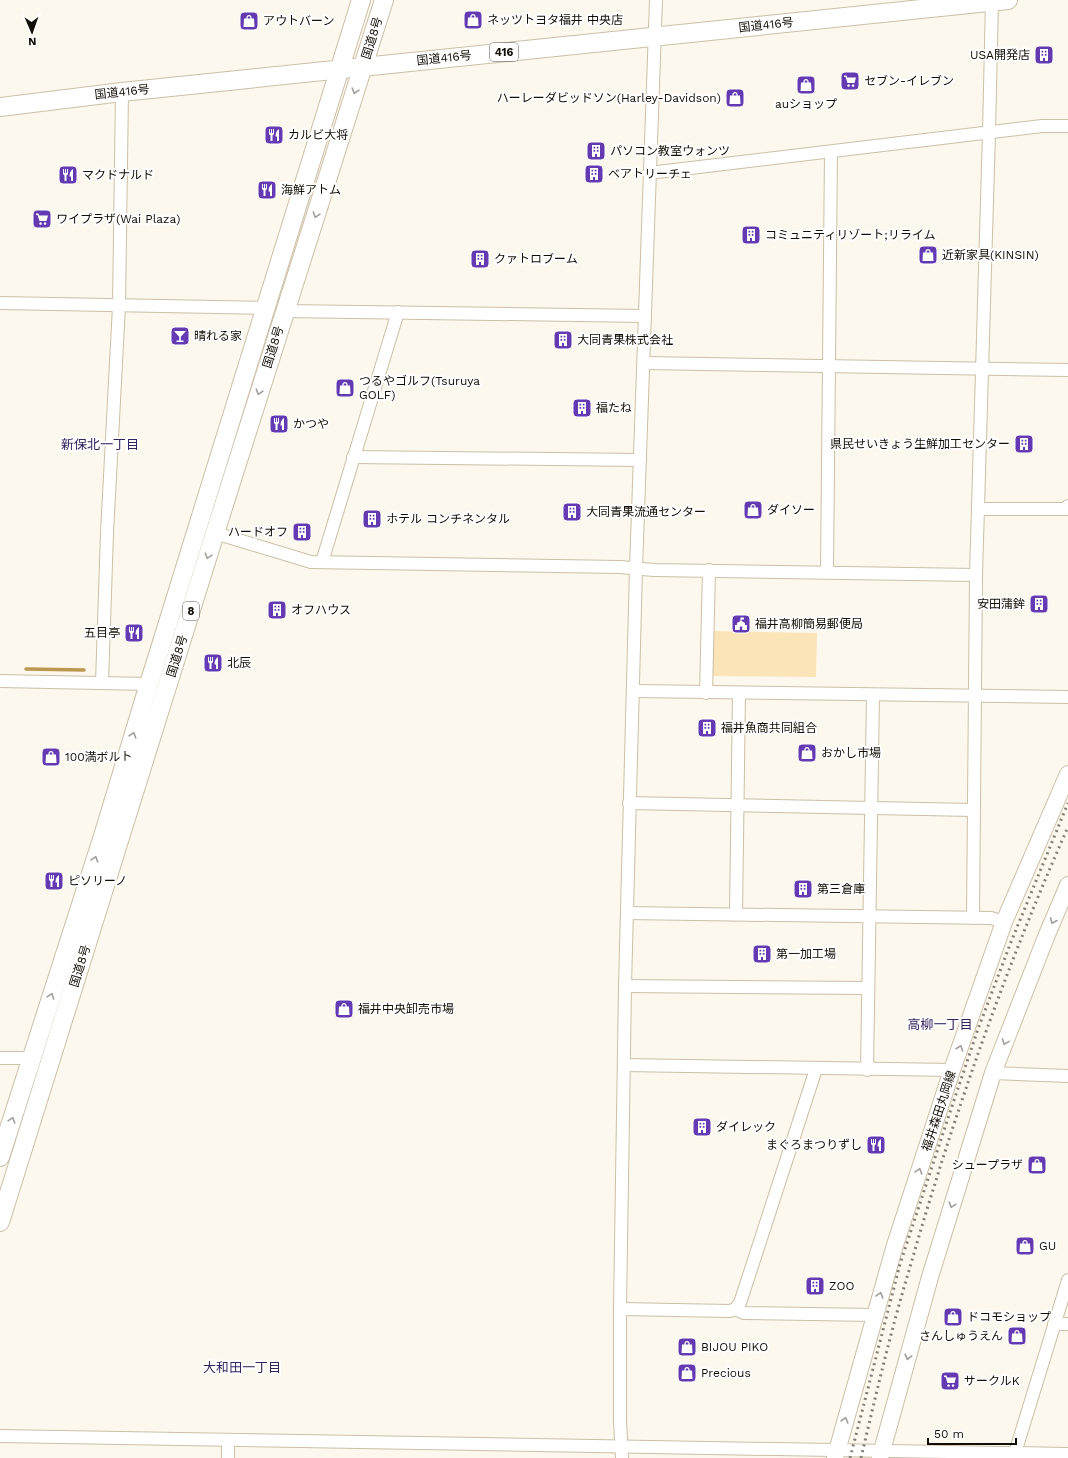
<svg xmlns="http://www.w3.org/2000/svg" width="1068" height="1458" font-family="'Work Sans','Noto Sans JP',sans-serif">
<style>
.park{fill:#fae4b8}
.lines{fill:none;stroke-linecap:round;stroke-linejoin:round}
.stream{stroke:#bc984c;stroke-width:3.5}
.minor-casing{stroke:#ccbfa6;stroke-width:14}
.major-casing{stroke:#ccbfa6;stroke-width:18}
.highway-casing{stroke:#ccbfa6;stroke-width:20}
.minor{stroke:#fff;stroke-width:12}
.major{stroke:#fff;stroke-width:16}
.highway{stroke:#fff;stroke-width:18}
.rail{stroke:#837e74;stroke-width:3;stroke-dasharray:2 4;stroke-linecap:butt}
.oneway{stroke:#a09f9b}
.labels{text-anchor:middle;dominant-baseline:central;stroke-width:4;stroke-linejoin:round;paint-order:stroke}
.shield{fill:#fff;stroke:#595650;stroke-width:1}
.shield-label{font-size:11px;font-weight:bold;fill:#120e05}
.poi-label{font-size:12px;fill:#120e05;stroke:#fff;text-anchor:start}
.street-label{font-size:12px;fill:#120e05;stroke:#fff}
.neighbourhood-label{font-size:13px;fill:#36245f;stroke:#fff}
</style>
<rect width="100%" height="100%" fill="#fdf8ed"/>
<path class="park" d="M712,631L817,633L816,677L714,676L711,672Z"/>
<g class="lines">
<path class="stream" d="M26,669L84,670"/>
<g class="minor-casing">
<g id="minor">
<path d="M649,173L1042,126H1068"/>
<path d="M0,303L266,308"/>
<path d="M285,311L645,316"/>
<path d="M644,363L1068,370"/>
<path d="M353,457L640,460"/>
<path d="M979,509H1066L1068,506"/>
<path d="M215,533L311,562L620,567L654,570L976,575"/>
<path d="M322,562L398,312"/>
<path d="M827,572L831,152"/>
<path d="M0,681L149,684"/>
<path d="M102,683L107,533L119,306L122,92"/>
<path d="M634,691L1068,697"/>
<path d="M706,693L709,570"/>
<path d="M629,803L973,810"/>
<path d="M627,913L991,918L1004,922"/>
<path d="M736,914L739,693"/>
<path d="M973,918L976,575L989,133L992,0"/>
<path d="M625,986L868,988"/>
<path d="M0,1058H31"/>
<path d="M624,1065L952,1070"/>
<path d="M867,1070L873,695"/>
<path d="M993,1073L1068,1076"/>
<path d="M620,1309L730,1311L735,1309L740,1303L816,1069"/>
<path d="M735,1309L744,1313L875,1315"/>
<path d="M1054,1324H1068"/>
<path d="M0,1436L1068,1454"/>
<path d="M1015,1453L1068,1280"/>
<path d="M228,1458V1440"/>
<path d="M622,1458L620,1421V1309L625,986L636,569L656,0"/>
</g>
</g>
<g class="major-casing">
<g id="major">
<path d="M835,1458L895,1245L952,1070L1004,922L1068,774"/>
<path d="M880,1458L930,1277L993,1073L1046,937L1068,885"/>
</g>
</g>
<g class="highway-casing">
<g id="highway">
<path d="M0,107L122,92L1008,0"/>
<path d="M0,1157L103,836L149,684L361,0"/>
<path d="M0,1222L215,533L384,0"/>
</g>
</g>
<use href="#minor" class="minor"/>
<use href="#major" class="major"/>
<use href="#highway" class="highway"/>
<g class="rail">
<path d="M850,1458L900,1264L948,1118L978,1029L1011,942L1068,803"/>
<path d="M861,1458C876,1394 891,1330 910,1267C953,1117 1005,969 1068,827"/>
</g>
</g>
<defs><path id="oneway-chevron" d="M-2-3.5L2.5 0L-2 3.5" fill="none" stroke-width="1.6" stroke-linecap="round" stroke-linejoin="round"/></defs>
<g class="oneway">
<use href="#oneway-chevron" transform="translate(355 91) rotate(107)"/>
<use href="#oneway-chevron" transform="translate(316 215) rotate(108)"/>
<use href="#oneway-chevron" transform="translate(259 392) rotate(107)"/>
<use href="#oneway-chevron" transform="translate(208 556) rotate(107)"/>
<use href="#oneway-chevron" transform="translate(133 735) rotate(-73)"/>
<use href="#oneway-chevron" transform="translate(95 859) rotate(-72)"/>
<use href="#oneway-chevron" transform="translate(1053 921) rotate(113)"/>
<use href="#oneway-chevron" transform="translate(51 996) rotate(-72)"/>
<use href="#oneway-chevron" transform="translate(1005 1042) rotate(111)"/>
<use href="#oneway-chevron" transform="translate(960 1048) rotate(-71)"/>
<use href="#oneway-chevron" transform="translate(12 1120) rotate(-73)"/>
<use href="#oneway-chevron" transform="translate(919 1171) rotate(-72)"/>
<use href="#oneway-chevron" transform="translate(952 1205) rotate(107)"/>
<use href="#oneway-chevron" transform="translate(880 1295) rotate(-74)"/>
<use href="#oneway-chevron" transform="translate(908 1357) rotate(105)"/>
<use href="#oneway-chevron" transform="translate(845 1420) rotate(-74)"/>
</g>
<defs>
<g id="shop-square" transform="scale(1)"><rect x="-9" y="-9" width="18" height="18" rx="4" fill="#633ab2" stroke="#fff"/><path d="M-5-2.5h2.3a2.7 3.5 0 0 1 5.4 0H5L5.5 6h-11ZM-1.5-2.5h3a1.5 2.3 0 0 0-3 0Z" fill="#fff"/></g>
<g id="building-square" transform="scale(1)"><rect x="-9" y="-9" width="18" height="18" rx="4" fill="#633ab2" stroke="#fff"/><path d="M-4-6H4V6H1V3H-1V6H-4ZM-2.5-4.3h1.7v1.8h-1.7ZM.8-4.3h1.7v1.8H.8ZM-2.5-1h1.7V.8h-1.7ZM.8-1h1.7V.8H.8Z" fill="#fff"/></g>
<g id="supermarket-square" transform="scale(1)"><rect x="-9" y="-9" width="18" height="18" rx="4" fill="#633ab2" stroke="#fff"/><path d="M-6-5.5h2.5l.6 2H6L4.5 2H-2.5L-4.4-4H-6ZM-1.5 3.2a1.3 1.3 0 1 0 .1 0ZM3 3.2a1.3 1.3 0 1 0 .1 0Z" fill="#fff"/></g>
<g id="restaurant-square" transform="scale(1)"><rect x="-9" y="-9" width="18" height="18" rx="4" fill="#633ab2" stroke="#fff"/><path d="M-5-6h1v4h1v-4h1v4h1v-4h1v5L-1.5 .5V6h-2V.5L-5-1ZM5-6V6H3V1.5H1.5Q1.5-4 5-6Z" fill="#fff"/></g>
<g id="bar-square" transform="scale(1)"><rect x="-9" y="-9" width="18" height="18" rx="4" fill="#633ab2" stroke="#fff"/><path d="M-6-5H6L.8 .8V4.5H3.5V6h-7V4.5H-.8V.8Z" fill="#fff"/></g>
<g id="civic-square" transform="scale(1)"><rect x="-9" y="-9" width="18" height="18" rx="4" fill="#633ab2" stroke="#fff"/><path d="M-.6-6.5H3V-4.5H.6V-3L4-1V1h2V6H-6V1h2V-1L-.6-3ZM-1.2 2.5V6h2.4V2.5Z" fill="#fff"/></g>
</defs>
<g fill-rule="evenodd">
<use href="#shop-square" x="473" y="20"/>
<use href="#shop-square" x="249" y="21"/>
<use href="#building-square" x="1044" y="55"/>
<use href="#supermarket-square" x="850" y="81"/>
<use href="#shop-square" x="806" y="85"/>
<use href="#shop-square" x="735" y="98"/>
<use href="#restaurant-square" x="274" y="135"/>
<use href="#building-square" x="596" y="151"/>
<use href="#building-square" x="594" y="174"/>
<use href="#restaurant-square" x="68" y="175"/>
<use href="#restaurant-square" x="267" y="190"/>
<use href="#supermarket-square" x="42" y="219"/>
<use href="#building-square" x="751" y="235"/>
<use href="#shop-square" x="928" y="255"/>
<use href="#building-square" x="480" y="259"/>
<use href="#bar-square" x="180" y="336"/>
<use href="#building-square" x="563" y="340"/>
<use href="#shop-square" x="345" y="388"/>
<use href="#building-square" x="582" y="408"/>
<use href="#restaurant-square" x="279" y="424"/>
<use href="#building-square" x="1024" y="444"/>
<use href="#shop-square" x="753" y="510"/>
<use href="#building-square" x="572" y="512"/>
<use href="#building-square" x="372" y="519"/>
<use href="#building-square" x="302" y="532"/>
<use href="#building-square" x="1039" y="604"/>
<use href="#building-square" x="277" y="610"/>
<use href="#civic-square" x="741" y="624"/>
<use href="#restaurant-square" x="134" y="633"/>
<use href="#restaurant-square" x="213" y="663"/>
<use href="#building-square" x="707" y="728"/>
<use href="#shop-square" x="807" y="753"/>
<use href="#shop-square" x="51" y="757"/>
<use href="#restaurant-square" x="54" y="881"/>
<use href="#building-square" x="803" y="889"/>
<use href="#building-square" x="762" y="954"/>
<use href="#shop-square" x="344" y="1009"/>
<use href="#building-square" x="702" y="1127"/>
<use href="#restaurant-square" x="876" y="1145"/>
<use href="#shop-square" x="1037" y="1165"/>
<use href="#shop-square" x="1025" y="1246"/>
<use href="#building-square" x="815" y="1286"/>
<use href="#shop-square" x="953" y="1317"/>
<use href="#shop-square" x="1017" y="1336"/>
<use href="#shop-square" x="687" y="1347"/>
<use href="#shop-square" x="687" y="1373"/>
<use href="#supermarket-square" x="950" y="1381"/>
</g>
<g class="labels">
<g class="shield">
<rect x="490" y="43" width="28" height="18" rx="3"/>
<rect x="183" y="602" width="16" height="18" rx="3"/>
</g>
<g class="shield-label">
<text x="504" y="52">416</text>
<text x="191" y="611">8</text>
</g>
<g class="poi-label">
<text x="487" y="20">ネッツトヨタ福井 中央店</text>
<text x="263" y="21">アウトバーン</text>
<text x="1030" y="55" text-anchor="end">USA開発店</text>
<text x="864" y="81">セブン-イレブン</text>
<text x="721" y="98" text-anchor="end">ハーレーダビッドソン(Harley-Davidson)</text>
<text x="806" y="104" text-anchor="middle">auショップ</text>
<text x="288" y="135">カルビ大将</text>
<text x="610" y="151">パソコン教室ウォンツ</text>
<text x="608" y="174">ベアトリーチェ</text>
<text x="82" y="175">マクドナルド</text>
<text x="281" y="190">海鮮アトム</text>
<text x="56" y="219">ワイプラザ(Wai Plaza)</text>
<text x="765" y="235">コミュニティリゾート;リライム</text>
<text x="942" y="255">近新家具(KINSIN)</text>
<text x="494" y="259">クァトロブーム</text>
<text x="194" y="336">晴れる家</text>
<text x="577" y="340">大同青果株式会社</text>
<text x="359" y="381">つるやゴルフ(Tsuruya<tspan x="359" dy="14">GOLF)</tspan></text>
<text x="596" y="408">福たね</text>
<text x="293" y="424">かつや</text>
<text x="1010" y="444" text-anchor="end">県民せいきょう生鮮加工センター</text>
<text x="767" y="510">ダイソー</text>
<text x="586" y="512">大同青果流通センター</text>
<text x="386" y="519">ホテル コンチネンタル</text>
<text x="288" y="532" text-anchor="end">ハードオフ</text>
<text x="1025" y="604" text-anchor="end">安田蒲鉾</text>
<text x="291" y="610">オフハウス</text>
<text x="755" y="624">福井高柳簡易郵便局</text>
<text x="120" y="633" text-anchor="end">五目亭</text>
<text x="227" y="663">北辰</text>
<text x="721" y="728">福井魚商共同組合</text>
<text x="821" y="753">おかし市場</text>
<text x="65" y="757">100満ボルト</text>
<text x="68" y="881">ピソリーノ</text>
<text x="817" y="889">第三倉庫</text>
<text x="776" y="954">第一加工場</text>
<text x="358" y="1009">福井中央卸売市場</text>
<text x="716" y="1127">ダイレック</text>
<text x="862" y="1145" text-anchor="end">まぐろまつりずし</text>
<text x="1023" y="1165" text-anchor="end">シュープラザ</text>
<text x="1039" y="1246">GU</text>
<text x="829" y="1286">ZOO</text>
<text x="967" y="1317">ドコモショップ</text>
<text x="1003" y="1336" text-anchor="end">さんしゅうえん</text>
<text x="701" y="1347">BIJOU PIKO</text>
<text x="701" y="1373">Precious</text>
<text x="964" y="1381">サークルK</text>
</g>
<g class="street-label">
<text transform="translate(766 25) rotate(-6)">国道416号</text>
<text transform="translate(372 38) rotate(-73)">国道8号</text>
<text transform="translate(444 58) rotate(-6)">国道416号</text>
<text transform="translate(122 92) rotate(-6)">国道416号</text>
<text transform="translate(273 347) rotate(-73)">国道8号</text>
<text transform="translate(177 656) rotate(-73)">国道8号</text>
<text transform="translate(80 966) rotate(-73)">国道8号</text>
<text transform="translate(939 1111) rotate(-72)">福井森田丸岡線</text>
</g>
<g class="neighbourhood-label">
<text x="100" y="444">新保北一丁目</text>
<text x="940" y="1024">高柳一丁目</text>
<text x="242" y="1367">大和田一丁目</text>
</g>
</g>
<g transform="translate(32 32) rotate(178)" stroke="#ffffff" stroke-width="3" paint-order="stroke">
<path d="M0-3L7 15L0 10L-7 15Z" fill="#120e05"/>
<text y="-6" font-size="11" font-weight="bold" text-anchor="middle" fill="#120e05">N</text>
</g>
<path d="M928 1438v6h88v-6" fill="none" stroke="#120e05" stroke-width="2"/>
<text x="934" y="1438" font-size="12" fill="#120e05" stroke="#ffffff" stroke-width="3" paint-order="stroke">50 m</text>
</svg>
